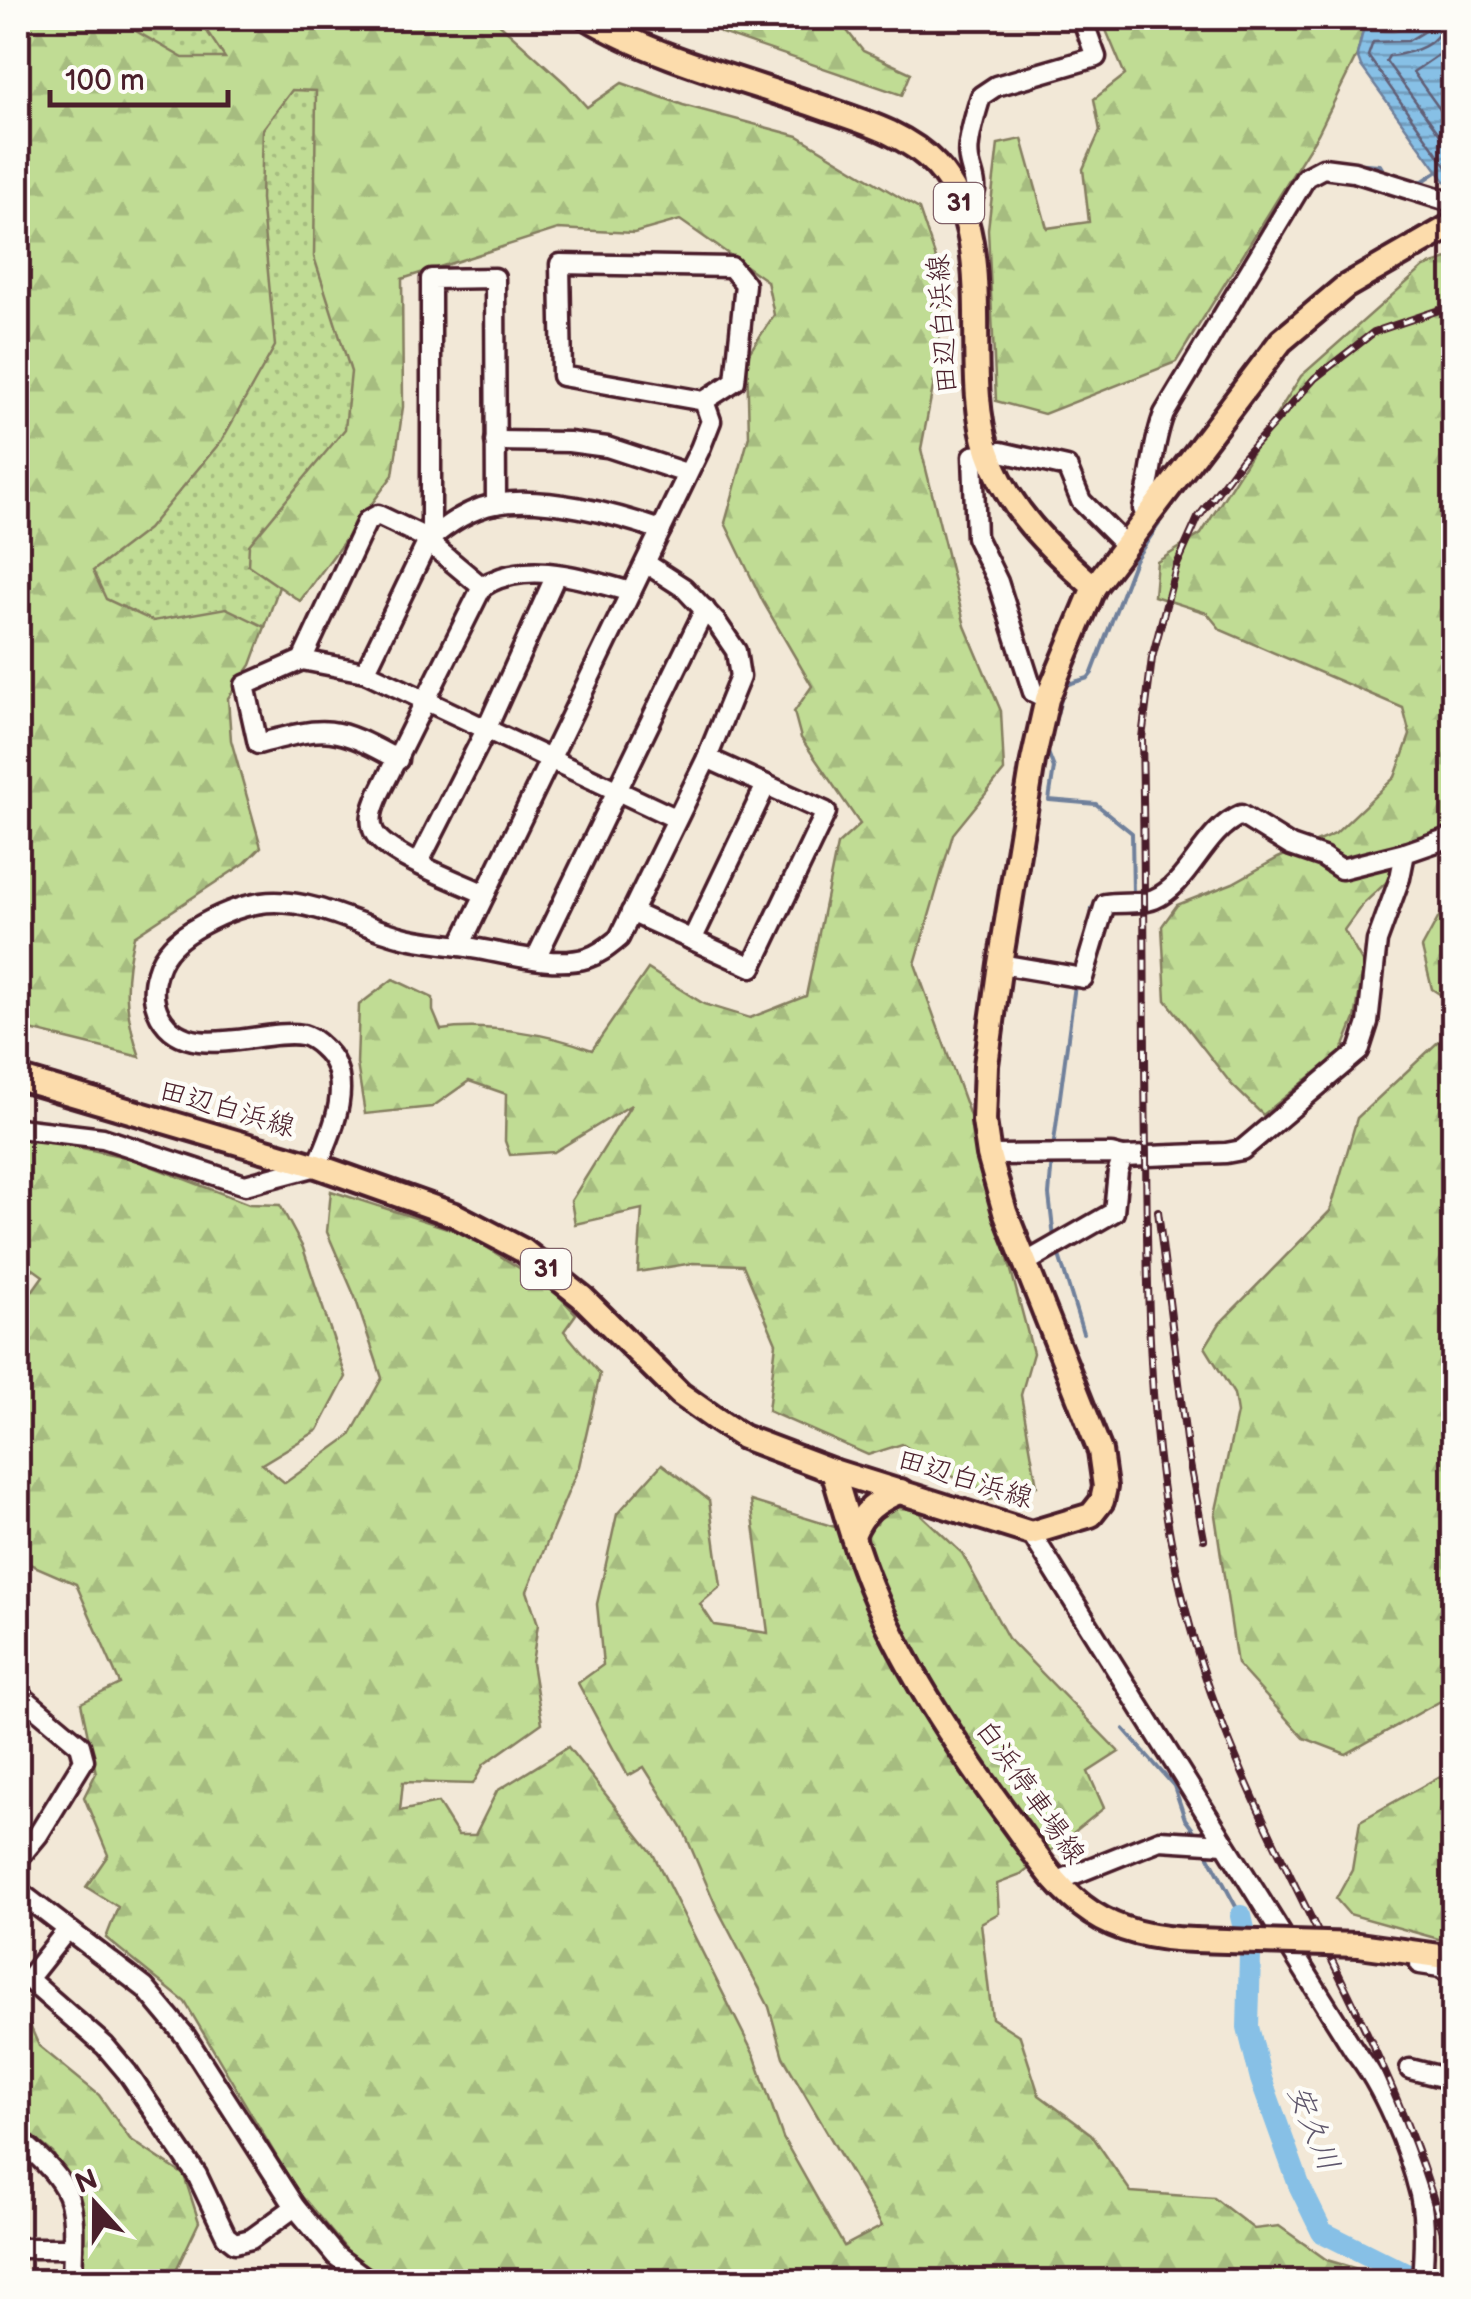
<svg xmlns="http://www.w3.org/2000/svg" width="1471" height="2299" font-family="'Balsamiq Sans','Klee One',sans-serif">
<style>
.grass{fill:url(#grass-dots);stroke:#857e60;stroke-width:2.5}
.forest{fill:url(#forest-firs);stroke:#857e60;stroke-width:2.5}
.water{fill:url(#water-rules);stroke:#6f809b;stroke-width:2.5}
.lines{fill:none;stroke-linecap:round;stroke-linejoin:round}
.shore{stroke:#625f76;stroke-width:2.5}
.stream{stroke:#6f809b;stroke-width:4}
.river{stroke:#87c0e6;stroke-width:22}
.minor-casing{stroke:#4a1f2b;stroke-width:25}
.major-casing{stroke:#4a1f2b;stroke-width:30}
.minor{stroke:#fdfcf7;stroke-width:18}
.major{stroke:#fcdcac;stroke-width:22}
.rail-casing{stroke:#4a1f2b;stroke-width:8}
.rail{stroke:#fdfcf7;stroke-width:4;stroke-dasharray:11;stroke-linecap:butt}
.major-bridge-casing{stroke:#4a1f2b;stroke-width:30;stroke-linecap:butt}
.major-bridge{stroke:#fcdcac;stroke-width:22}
.labels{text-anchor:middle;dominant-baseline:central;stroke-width:9;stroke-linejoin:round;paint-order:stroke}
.shield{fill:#fdfcf7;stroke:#806168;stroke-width:2.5}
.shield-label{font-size:25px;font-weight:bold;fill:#4a1f2b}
.street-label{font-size:28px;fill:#4a1f2b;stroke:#fdfcf7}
.water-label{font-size:30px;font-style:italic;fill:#5f576c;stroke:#fdfcf7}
</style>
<defs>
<pattern id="grass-dots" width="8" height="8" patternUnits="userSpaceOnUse" patternTransform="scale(2.5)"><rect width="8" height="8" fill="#c0dc94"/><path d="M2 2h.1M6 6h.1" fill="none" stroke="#a6bc80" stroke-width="1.8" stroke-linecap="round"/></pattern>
<pattern id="forest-firs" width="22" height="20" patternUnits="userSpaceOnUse" patternTransform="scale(2.5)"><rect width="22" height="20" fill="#c0dc94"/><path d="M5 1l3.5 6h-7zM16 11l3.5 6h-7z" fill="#a6bc80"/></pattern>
<pattern id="water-rules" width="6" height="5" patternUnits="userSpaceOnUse" patternTransform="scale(2.5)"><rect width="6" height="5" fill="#87c0e6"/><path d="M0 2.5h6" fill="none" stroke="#709bbb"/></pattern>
</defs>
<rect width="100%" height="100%" fill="#f2e8d7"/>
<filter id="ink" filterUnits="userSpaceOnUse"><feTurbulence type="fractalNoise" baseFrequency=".01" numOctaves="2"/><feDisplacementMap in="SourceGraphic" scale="20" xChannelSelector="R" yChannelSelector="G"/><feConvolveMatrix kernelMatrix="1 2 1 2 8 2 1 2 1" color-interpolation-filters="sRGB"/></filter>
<g filter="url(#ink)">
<path class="grass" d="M18,18H244L334,35L379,403L281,581L265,627L117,854Z"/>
<g class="forest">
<path d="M18,18H113L183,58H225L198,18H493L566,84L587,107L622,83L683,105L798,136L919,209L945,285L935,377L921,449L965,626L1001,711L1004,771L953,834L915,964L970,1116L1033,1353L1021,1395L1037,1486L990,1500L902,1444L868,1455L768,1411L776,1343L743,1265L693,1263L638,1272L642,1209L575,1224L571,1201L631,1105L554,1152L510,1155L505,1141L506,1094L469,1081L432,1107L365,1114L357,1064L359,1005L393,979L433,998V1011L441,1030C485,1023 551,1034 592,1050L648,969L704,1004L750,1018L806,996L837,845L860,824L801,738L794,712L812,686L763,602L725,523L749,436L747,356L774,315L767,281L680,220L634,233L558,229L402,279L403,407L393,475L300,601L248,565L249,545L345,429L351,372L314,257L316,91L292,90L263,129L261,199L275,346L222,440L148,529L93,571L106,599L153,621L226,608L265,627L251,665L228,698L231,740L261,847L245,863L134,936C123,982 124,1012 140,1057L18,1027Z"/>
<path d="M707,18H837L863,51L911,73L902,95L721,33Z"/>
<path d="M1101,18H1428C1401,34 1394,35 1364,27L1357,55L1318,134L1176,362L1044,414L996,401L988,229L998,144L1022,139L1047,228L1089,222L1083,169L1100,131L1094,99L1125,75Z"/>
<path d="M1453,257V820L1362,905L1344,930L1364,965L1355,1019L1342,1051L1263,1115L1232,1085L1166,1000L1162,926L1177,905L1233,883L1278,858L1335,834L1395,777L1410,735L1403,708L1221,630L1207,613L1154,596L1157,562L1201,534L1301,376L1424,267Z"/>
<path d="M1453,891V1003L1432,989L1422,948Z"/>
<path d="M1453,1032V1694L1346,1754L1304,1738L1237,1664L1215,1515L1237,1413L1234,1394L1205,1347L1220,1323L1330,1211L1357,1118L1438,1042Z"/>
<path d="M30,1137L130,1158L249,1204L280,1205L303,1248L346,1377L318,1430L262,1464L285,1483L350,1436L382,1378L355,1297L327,1232L331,1191L466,1234L552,1289L576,1314L564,1331L600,1374L579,1466L527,1591L538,1624L532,1663L542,1723L484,1764L473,1784L403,1782L400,1811L438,1803L458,1835H475L497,1791L568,1747L653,1854L755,2057L783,2138L844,2246L882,2226L783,2057L769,2007L716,1906L683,1829L644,1767L628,1776L578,1683L603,1665L597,1604L617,1514L662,1464L709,1500L721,1586L700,1604L714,1625L768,1633L751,1501L838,1528L877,1524L883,1506L916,1510L962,1553L1008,1638L1119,1752L1088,1772L1104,1808L1021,1875L997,1884L999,1913L981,1923L992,2018L1020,2036L1039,2095L1091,2134L1131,2192L1214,2198L1254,2229L1279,2226L1327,2260L1398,2281H364L358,2263L295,2188L185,2002L106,1938L118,1907L86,1887L108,1855L84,1797L96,1773L81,1703L120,1684L76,1584L18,1559V1311L43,1276L18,1258V1139Z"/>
<path d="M1453,1769V1943L1349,1914L1336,1899L1352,1870L1360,1821Z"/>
<path d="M18,1998L39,2046L99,2095L130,2139L184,2175L199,2222L176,2270L180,2281H81L75,2198L53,2153L18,2124Z"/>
</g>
<path class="water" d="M1428,18H1453V192L1361,66L1357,55L1364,27C1391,35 1404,32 1428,18Z"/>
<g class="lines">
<g class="shore">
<path d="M1431,18L1428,29L1408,41L1373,42L1368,56L1454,177"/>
<path d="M1444,18C1441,46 1413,53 1389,56L1386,61L1454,154"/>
<path d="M1454,40L1444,51L1413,72L1454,129"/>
</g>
<g class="stream">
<path d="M1339,162L1380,165L1387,177"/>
<path d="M1411,181H1423L1438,171"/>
<path d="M1169,426L1181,403"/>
<path d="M1156,489L1160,469"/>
<path d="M1133,895L1132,833L1096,804L1049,800L1054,768L1047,750L1065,685L1088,678L1092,673L1135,560L1159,524"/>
<path d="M1091,923L1092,908L1099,901"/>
<path d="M1053,1149L1075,985"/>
<path d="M1052,1158L1049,1195L1054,1238"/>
<path d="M1058,1252L1083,1333"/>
<path d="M1124,1729L1174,1786L1185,1819L1197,1835"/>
<path d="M1204,1847L1241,1916"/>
</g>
<path class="river" d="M1241,1916L1250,1955L1248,2027L1261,2079L1299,2185L1322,2232L1418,2280L1442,2282"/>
<g class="minor-casing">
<g id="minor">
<path d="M962,212C990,184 964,175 969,144C971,128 976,112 981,96L996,86L1096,57L1082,18"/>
<path d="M495,441L569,442L607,447L686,473"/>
<path d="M1148,517L1143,509C1152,477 1152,445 1164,414L1306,177L1323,168L1354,172L1454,203"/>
<path d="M428,541C446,525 470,509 495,504C544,495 615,514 661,530"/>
<path d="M302,660L365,672L675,818"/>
<path d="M365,672L428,541L431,527V279L495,278L496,504"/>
<path d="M1047,699L1033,692L998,582L976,537L973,456L1001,452L1067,467L1081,501L1126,546"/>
<path d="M398,760C334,725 328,725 258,744L245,685L302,660L367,521L378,515L420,535L482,587"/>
<path d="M419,862L486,730L556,575"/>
<path d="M485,894C460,882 385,855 374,832C368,819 374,806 379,794L482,587C526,558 584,579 631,592"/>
<path d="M631,912L752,967L826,812L707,758"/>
<path d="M692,940L766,785"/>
<path d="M460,946L700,449L711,421L704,401L735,381L745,284L731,267L560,264L562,376L704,401"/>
<path d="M536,958L705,609"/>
<path d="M1000,964L1083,978L1105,904C1120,901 1140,905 1154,899C1191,883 1203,831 1241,815L1291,846L1323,857L1341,869L1405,853"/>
<path d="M18,1128L103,1138L245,1185L317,1166C333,1131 357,1077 322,1047C317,1042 310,1037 303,1035C260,1028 187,1065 160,1016C152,1001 152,987 157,972C163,950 184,934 203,924C225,912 249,902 275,902C318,902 359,925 399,936C419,942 439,943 459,946C496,950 551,969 587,958C600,954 609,946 619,938L707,758L740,677L736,651L717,623L684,588L647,564"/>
<path d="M989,1155L1111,1154L1123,1157"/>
<path d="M1025,1263L1114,1212L1118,1171L1123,1157L1226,1153L1242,1150L1359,1051L1368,1023L1377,941L1400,878L1405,853L1454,836"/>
<path d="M1031,1533L1354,2050C1383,2085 1409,2149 1420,2194C1426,2223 1424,2252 1422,2282"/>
<path d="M18,1693L80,1745L84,1760L38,1835L18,1859"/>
<path d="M1055,1882L1160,1840L1224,1844"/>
<path d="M18,1891L145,1988L186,2037L295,2207L336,2256L371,2282"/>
<path d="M67,1930L28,1979L105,2046L127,2072L197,2175L226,2236L235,2243L251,2239L295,2207"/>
<path d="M1420,1964L1440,1967L1454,1976"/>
<path d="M1410,2069L1454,2080"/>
<path d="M18,2138C81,2193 74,2201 72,2282"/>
<path d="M18,2248H73"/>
</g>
</g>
<g class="major-casing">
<g id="major">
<path d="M588,18C652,57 749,82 821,107C861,121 906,133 936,165C1002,236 959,365 988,451C1006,507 1050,549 1094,587"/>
<path d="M18,1078L317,1166L455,1215L524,1251L582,1297L680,1394L714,1418L743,1437L833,1471L1031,1533L1091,1515L1102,1501L1105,1487L1100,1451L1005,1212L989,1155L984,1121L986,1065L1000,964L1033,761L1047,699L1094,587L1281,341L1345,287L1454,224"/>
<path d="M833,1471C846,1514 858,1559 877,1601C911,1679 962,1754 1012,1822C1037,1856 1056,1889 1092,1913C1122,1933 1159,1939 1194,1940"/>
<path d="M853,1535C863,1511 876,1501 901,1491"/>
<path d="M1359,1945L1454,1958"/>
</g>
</g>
<use href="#minor" class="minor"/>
<use href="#major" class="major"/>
<g class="rail-casing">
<g id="rail">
<path d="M1454,305L1374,332L1315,378L1242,459L1198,518L1176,567L1152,658L1142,738C1145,877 1144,1016 1146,1155C1148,1327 1148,1498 1201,1663C1269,1877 1406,2053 1454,2277"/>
<path d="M1158,1211L1187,1448L1204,1539"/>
</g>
</g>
<use href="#rail" class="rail"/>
<g class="major-bridge-casing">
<path id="major-bridge" d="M1194,1940L1359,1945"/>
</g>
<use href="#major-bridge" class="major-bridge"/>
</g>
</g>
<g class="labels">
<g class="shield">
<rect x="934" y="183" width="50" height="40" rx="8"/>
<rect x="521" y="1249" width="50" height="40" rx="8"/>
</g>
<g class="shield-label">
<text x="959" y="203">31</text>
<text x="546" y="1269">31</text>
</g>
<g class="street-label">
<text transform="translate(943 324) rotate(-94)">田辺白浜線</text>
<text transform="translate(227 1109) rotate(16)">田辺白浜線</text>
<text transform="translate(965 1479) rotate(17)">田辺白浜線</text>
<text transform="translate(1030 1792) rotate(55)">白浜停車場線</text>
</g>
<g class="water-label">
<text transform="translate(1313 2128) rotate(68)">安久川</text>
</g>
</g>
<rect width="1471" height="2299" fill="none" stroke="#fdfcf7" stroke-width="60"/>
<rect x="30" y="30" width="1411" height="2239" fill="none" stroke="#4a1f2b" stroke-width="4" filter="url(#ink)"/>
<g transform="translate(95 2204) rotate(339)" stroke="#fdfcf7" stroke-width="8" paint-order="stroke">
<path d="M0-8L18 38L0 25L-18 38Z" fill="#4a1f2b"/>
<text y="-15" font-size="28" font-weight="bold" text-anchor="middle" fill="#4a1f2b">N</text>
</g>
<path d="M50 90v15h178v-15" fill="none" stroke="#4a1f2b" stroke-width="5"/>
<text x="65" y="90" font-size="30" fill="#4a1f2b" stroke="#fdfcf7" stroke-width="8" paint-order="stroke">100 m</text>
</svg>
